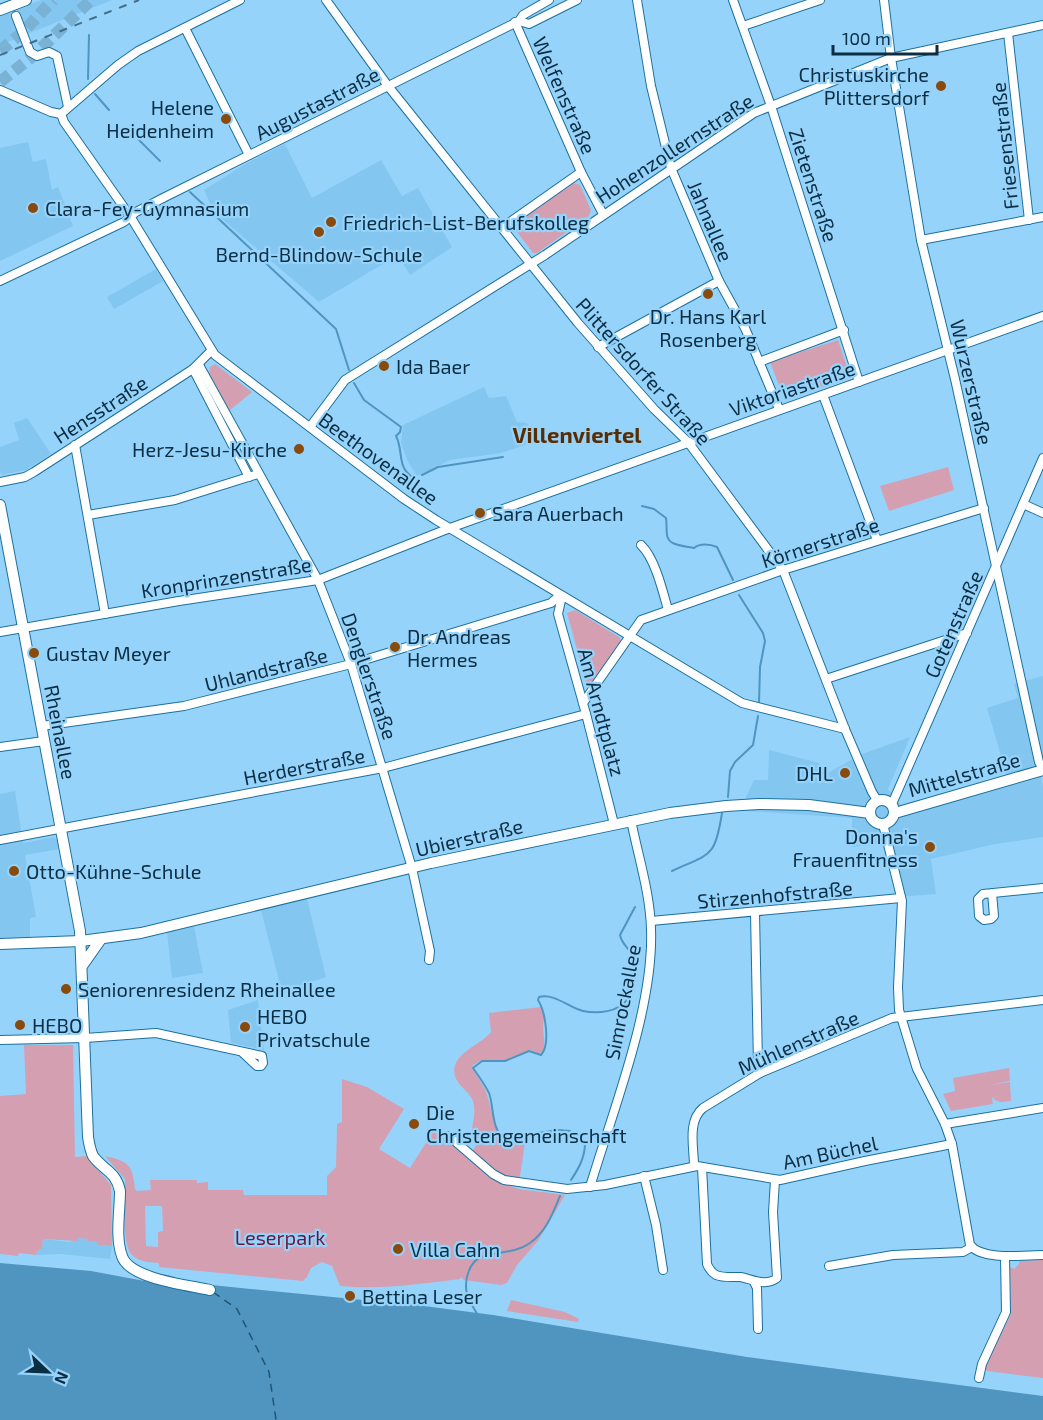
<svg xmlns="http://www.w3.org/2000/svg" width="1043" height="1420" font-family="'Exo 2',sans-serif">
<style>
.built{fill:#83c6f0}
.green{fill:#d4a0b1;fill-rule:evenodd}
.water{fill:#4f95c0}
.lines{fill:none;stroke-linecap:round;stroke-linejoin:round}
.stream{stroke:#4f95c0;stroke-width:2}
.ferry{stroke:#1f5574;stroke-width:1.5;stroke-dasharray:8 6;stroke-linecap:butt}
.primary-tunnel{stroke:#7ab2d6;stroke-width:12;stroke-dasharray:12 6;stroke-linecap:butt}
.street-casing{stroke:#1b719d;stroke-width:10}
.secondary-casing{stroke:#1b719d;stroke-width:12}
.street{stroke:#fff;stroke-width:8}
.secondary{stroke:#fff;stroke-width:10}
.rail{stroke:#426e8a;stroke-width:2;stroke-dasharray:8 8;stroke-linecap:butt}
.poi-dot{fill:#884a0d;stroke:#96d3fb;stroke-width:2}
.labels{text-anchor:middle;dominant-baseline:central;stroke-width:4.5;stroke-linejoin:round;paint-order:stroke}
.poi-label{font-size:20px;fill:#0c2e42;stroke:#96d3fb;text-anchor:start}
.street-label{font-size:20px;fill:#0c2e42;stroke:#96d3fb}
.park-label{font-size:20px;fill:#6d153e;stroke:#96d3fb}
.quarter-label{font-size:22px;font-weight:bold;fill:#582d04;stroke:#96d3fb}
</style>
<rect width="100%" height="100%" fill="#96d3fb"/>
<g class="built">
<path d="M41,0H112L0,45V15Z"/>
<path d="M28,142L33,162L46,159L52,190L58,187L73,226L0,261V148Z"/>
<path d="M285,144L312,198L381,160L402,196L418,188L452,247L410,275L398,255L319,302L214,212L204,190L245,164Z"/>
<path d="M156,269L163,281L114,309L107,297Z"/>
<path d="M484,387L489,398L506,396L517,422L527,423L534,442L501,453L450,460L417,476L408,462L401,443L403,425Z"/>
<path d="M27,418L51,454L26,470L2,475L0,472V447L19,440L14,423Z"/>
<path d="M1043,676V767L1040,769L1043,788V837L995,844L931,859L936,894L898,897L882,844L852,847V818L745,811L746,797L754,780H768L769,750L819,763L824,775L862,754L910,737L888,789L901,805L1007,776L987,708L1018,698L1014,684Z"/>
<path d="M15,791L23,843L54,837L57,840L59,849L25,855L36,917L30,918V937L0,938V794Z"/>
<path d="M307,899L326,977L282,992L261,910Z"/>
<path d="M194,926L203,973L172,978L167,932Z"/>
<path d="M258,1000L264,1050L231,1043L228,1010Z"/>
<path d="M78,1238L89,1239V1241L97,1242L98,1245L112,1246L110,1259L61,1254L36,1255L39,1249H42L43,1239L70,1242Z"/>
</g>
<g class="green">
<path d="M574,183L580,185L591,210L589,216L537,253H533L514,228V224Z"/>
<path d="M838,340L850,376L785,401L770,362Z"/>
<path d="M215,364L252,392L229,411L209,373L210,367Z"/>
<path d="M948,467L954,490L889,511L880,486Z"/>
<path d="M575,610L619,637L622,642L590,687L587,686L567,613Z"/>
<path d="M541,1007L545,1016C540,1027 547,1040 543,1052L538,1053L530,1050L506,1060H482L473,1065L472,1068L486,1091L496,1127L501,1138L507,1139L526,1136L519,1183L503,1178L471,1152L476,1146C467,1130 476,1123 474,1106C474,1094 458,1087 455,1076C449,1054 481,1045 491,1032L489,1013Z"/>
<path d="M24,1045H73L75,1157L86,1156L111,1185L112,1246L98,1245L97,1242L88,1241V1239L78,1238L77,1241L43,1239L42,1249H39L36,1255L19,1253L18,1256L0,1254V1096L26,1094Z"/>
<path d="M1009,1068L1010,1081L990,1085L1010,1082L1011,1101L1000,1102L993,1099L995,1097L992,1098L993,1104L951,1111L943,1094L955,1091L953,1078Z"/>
<path d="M342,1079L367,1087L404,1109L379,1149L410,1168L434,1130L499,1182L519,1189L565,1195L538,1241L517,1265L507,1283L501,1285L464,1280L461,1277L460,1279C420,1284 381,1290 340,1286L332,1266L322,1262L311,1268L307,1277L303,1281L159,1267V1263C149,1262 139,1262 132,1255C121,1244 125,1195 125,1179L105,1156C128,1161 133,1165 135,1189L137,1191L151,1190L150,1180H197V1183L208,1182V1190H243L244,1195H327V1176L336,1167L337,1124L342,1122ZM145,1206H162L163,1231L158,1232V1247L146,1246Z"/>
<path d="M1043,1260V1378L987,1371L985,1367L1011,1314L1010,1267L1014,1269L1019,1264V1261Z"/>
<path d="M511,1300L565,1312L579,1319L578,1322L507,1311Z"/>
</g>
<path class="water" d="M0,1263L91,1271L209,1293L211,1285L424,1306L493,1315L747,1357L1043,1396V1420H0Z"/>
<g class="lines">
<g class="stream">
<path d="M88,79L89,35"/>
<path d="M95,94L109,110"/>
<path d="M127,128L160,161"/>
<path d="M190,192L336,329L349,370"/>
<path d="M354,383L364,400L401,427L400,432L396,436C404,451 396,468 414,478"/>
<path d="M422,475L438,467L503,457"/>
<path d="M642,506L654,509L666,518C667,524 666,529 667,535C668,546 685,546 694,548C700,543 710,544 717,547L733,580"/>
<path d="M739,595L763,633L765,641L760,667L759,703"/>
<path d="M728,797L730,771L735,762L753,745L758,716"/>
<path d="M672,871C711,853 715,858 722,813"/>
<path d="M571,1180C579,1168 585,1157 585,1143L570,1131L558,1130L504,1138C491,1129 494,1106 489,1093C485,1085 478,1075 473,1068L482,1061H505L529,1051L541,1055C551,1044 545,1011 538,1000L539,997C555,993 569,1008 583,1011C598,1014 618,1012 627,1000C635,989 637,973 634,959C632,950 622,946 620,935L635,907"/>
<path d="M478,1315C474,1309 469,1301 467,1294C464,1282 468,1263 481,1257C497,1251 515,1254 530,1243C546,1232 553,1213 560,1196"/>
</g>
<path class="ferry" d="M213,1292L237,1309L269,1372L276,1420"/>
<g class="primary-tunnel">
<path d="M0,51L23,32L53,0"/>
<path d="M0,82L33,56L91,0"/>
</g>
<g class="street-casing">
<g id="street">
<path d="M326,0L388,86L578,323L654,409L688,442L783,570L845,729L872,792L877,800"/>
<path d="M637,0L651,86L671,168L719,281L745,328L779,409"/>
<path d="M733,0L771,106L859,382"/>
<path d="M884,0L891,58L921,240L955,379L1039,762L1043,769"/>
<path d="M16,16L30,52L37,56L49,52L57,56L68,107"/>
<path d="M519,21L529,24L577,0"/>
<path d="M515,22L581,172L603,214"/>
<path d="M743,26L820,0"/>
<path d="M185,28L249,155"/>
<path d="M1008,33L1029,220"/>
<path d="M0,90L51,112L61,114"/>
<path d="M61,114L64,122L130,216L215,355L404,499L436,520L742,703L845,729"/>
<path d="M61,114L118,65L138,51L240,0"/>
<path d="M503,227L581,172"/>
<path d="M921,240L1043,217"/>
<path d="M0,281L124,222L136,212L165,197L519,21L523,15L549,0"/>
<path d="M598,347L719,281"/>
<path d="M759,362L844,330"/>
<path d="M199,365L318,580L351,664L412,868L430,951L429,960"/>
<path d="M193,369L249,477"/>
<path d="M823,395L877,540"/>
<path d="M310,427L345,380L545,255L754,113L891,58L1043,25"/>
<path d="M75,445L105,614"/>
<path d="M0,482L25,477L34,472L193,369L211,351"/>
<path d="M1023,504L1043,513"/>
<path d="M88,515L175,500L258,474"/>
<path d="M641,545C655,558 663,592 668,610"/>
<path d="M562,596L558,614L586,714L614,824"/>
<path d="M0,632L179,601L318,580L450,528L1043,316"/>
<path d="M826,679L967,633"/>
<path d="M583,703L641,620L783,570L984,508"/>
<path d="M42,726L184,706L351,664L551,603L560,595"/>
<path d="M0,747L44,741"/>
<path d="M892,804L1043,458"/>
<path d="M883,824L902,901L898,987L899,1010L917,1069L945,1124L952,1144L970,1245C983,1261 1024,1255 1043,1255"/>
<path d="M0,840L383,768L586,714"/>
<path d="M992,893L994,916L991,919L984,920L979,916L978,899L983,894L1043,888"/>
<path d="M755,913L758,1064L760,1073"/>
<path d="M651,921L901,898"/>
<path d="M0,1040L85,1038L156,1033L262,1056L263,1063L261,1066H257L242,1052"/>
<path d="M945,1124L1043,1108"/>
<path d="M449,1136L493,1174L504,1180L567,1189L605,1185L697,1166L780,1180L865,1161L952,1144"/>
<path d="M694,1166C694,1148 687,1121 703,1108L760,1073L892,1018L1043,1000"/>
<path d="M702,1167L707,1264C709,1269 711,1272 716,1275C723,1278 733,1277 740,1277C752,1279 766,1287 777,1278L773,1212L775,1180"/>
<path d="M644,1176L656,1225L663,1270"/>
<path d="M590,1187C613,1110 654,1008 651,929C650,892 638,856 631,820"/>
<path d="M829,1266L893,1255L963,1252L972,1247"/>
<path d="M754,1282L757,1288L758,1329"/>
<path d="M979,1378L982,1364L1006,1312L1005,1256"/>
</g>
</g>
<g class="secondary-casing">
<g id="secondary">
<path d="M0,10L26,0"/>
<path d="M0,505L80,931L88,1137C89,1143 90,1150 93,1156C103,1170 116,1171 120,1191C120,1211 115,1237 122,1256C129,1279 188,1285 210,1290"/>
<circle cx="882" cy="812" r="12"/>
<path d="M895,813L1043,770"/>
<path d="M0,944L81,941L141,933L431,863L670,813L726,806L759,804L809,805L870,813"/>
<path d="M82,966L101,939"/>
</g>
</g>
<use href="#street" class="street"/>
<use href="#secondary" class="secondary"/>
<path class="rail" d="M0,55L139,0"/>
</g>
<g class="poi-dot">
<circle cx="941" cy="86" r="6"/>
<circle cx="226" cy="119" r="6"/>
<circle cx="33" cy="208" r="6"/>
<circle cx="331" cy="222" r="6"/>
<circle cx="319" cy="232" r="6"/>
<circle cx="708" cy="294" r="6"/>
<circle cx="384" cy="366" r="6"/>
<circle cx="299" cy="449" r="6"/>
<circle cx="480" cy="513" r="6"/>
<circle cx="395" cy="647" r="6"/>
<circle cx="34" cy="653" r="6"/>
<circle cx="845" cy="773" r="6"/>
<circle cx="930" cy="847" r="6"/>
<circle cx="14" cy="871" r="6"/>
<circle cx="66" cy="989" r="6"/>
<circle cx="20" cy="1025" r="6"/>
<circle cx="245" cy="1027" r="6"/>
<circle cx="414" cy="1124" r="6"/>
<circle cx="398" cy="1249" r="6"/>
<circle cx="350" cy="1296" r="6"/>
</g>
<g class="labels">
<g class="poi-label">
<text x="929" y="74" text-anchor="end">Christuskirche<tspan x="929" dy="23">Plittersdorf</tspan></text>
<text x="214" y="107" text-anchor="end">Helene<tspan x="214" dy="23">Heidenheim</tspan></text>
<text x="45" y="208">Clara-Fey-Gymnasium</text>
<text x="343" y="222">Friedrich-List-Berufskolleg</text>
<text x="319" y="254" text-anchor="middle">Bernd-Blindow-Schule</text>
<text x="708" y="316" text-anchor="middle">Dr. Hans Karl<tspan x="708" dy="23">Rosenberg</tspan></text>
<text x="396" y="366">Ida Baer</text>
<text x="287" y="449" text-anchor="end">Herz-Jesu-Kirche</text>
<text x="492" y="513">Sara Auerbach</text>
<text x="407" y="636">Dr. Andreas<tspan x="407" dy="23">Hermes</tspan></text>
<text x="46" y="653">Gustav Meyer</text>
<text x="833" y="773" text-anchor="end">DHL</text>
<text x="918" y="836" text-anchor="end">Donna's<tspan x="918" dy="23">Frauenfitness</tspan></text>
<text x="26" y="871">Otto-Kühne-Schule</text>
<text x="78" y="989">Seniorenresidenz Rheinallee</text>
<text x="257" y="1016">HEBO<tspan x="257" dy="23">Privatschule</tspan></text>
<text x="32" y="1025">HEBO</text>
<text x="426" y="1112">Die<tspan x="426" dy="23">Christengemeinschaft</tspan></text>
<text x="410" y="1249">Villa Cahn</text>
<text x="362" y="1296">Bettina Leser</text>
</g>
<g class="street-label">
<text transform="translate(565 95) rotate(66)">Welfenstraße</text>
<text transform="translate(317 103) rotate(-27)">Augustastraße</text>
<text transform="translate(1004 146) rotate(-96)">Friesenstraße</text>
<text transform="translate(674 148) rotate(-33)">Hohenzollernstraße</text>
<text transform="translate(814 185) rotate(72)">Zietenstraße</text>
<text transform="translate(711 221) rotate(67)">Jahnallee</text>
<text transform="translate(644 371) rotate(48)">Plittersdorfer Straße</text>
<text transform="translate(972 382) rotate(77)">Wurzerstraße</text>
<text transform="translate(792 388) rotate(-19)">Viktoriastraße</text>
<text transform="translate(100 409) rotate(-33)">Hensstraße</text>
<text transform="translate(379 458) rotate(36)">Beethovenallee</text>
<text transform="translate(820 542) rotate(-18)">Körnerstraße</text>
<text transform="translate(226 577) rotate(-9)">Kronprinzenstraße</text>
<text transform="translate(953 624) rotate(-66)">Gotenstraße</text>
<text transform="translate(266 669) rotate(-14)">Uhlandstraße</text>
<text transform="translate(370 676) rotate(71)">Denglerstraße</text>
<text transform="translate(602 712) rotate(75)">Am Arndtplatz</text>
<text transform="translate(61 732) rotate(79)">Rheinallee</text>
<text transform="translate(304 766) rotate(-11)">Herderstraße</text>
<text transform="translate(964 774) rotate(-16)">Mittelstraße</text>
<text transform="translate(469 837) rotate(-13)">Ubierstraße</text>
<text transform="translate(775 894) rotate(-5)">Stirzenhofstraße</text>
<text transform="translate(622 1002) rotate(-79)">Simrockallee</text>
<text transform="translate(798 1042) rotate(-24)">Mühlenstraße</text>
<text transform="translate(830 1152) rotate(-12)">Am Büchel</text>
</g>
<g class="park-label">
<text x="280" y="1237">Leserpark</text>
</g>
<g class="quarter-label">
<text x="577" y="434">Villenviertel</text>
</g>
</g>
<g transform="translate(48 1372) rotate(113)" stroke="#96d3fb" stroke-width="4.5" paint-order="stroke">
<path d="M0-4.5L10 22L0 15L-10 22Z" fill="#0c2e42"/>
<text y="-9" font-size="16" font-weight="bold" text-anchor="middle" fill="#0c2e42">N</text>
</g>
<path d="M833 45v9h104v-9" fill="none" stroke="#0c2e42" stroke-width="3"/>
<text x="842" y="45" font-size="18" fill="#0c2e42" stroke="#96d3fb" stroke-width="4.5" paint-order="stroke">100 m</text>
</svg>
